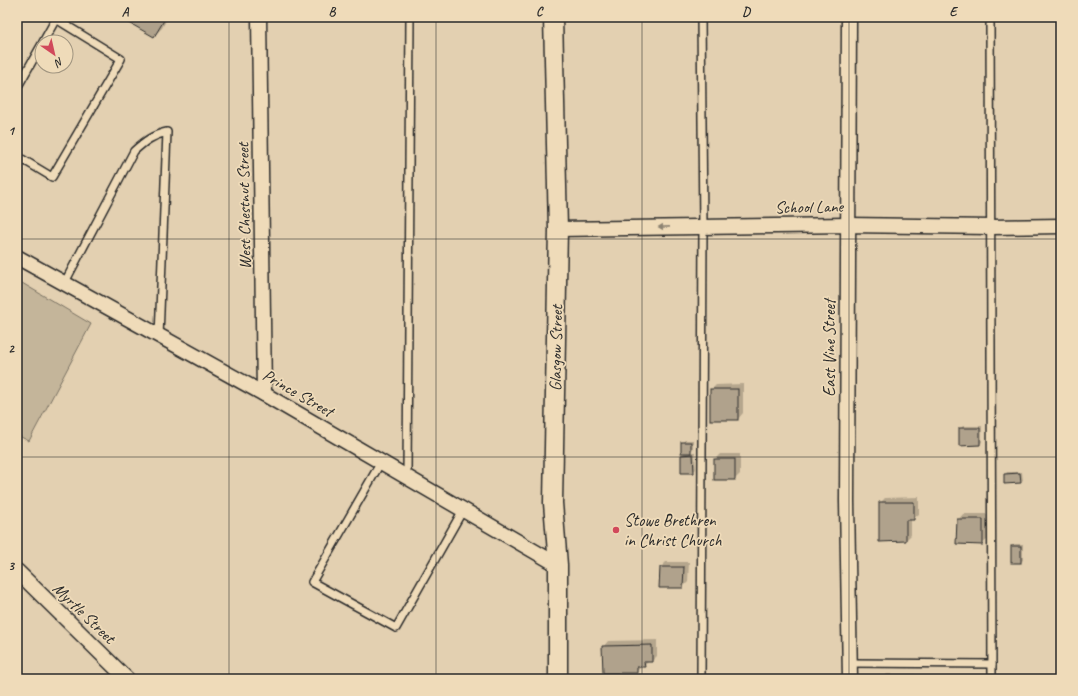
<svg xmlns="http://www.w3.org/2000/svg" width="1078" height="696" font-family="Caveat,sans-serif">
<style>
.green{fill:#c4b59a;stroke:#787062}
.shadow{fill:#0003}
.building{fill:#b0a28c;stroke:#2b2b2b}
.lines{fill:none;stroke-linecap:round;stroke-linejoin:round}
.service-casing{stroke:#2b2b2b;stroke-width:10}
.minor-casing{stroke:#2b2b2b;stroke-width:17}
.tertiary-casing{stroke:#2b2b2b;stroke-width:21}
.service{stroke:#efdbb9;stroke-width:7}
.minor{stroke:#efdbb9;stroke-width:14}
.tertiary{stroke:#efdbb9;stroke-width:18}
.oneway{fill:#8d8372}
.grid{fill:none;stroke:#2b2b2b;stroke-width:1;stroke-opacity:0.55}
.poi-dot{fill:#d1495b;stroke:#efdbb9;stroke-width:1.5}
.labels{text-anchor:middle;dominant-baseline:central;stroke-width:3.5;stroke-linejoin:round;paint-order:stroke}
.street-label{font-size:17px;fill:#2b2b2b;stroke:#efdbb9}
.poi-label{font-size:17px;fill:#2b2b2b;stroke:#efdbb9;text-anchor:start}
.neatline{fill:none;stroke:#2b2b2b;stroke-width:1.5}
.grid-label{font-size:13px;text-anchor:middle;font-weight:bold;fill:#2b2b2b}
</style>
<rect width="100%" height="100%" fill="#e3d0b1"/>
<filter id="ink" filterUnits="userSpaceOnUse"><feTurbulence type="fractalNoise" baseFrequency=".025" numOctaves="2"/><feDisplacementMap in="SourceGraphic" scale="8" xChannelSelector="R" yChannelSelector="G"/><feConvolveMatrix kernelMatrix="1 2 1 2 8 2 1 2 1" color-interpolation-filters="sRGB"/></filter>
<g filter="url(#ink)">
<path class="green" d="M17,280L91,324L29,441L17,435Z"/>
<g class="shadow">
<path d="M121,17H168L162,28L154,36Z"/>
<path d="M743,384V413L738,419L711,390L716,385Z"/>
<path d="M963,426H982V442L980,444L960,429Z"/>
<path d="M685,440H693V449L690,452H695L696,469L693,472L682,455L685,452L682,443Z"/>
<path d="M720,454H740V474L735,479H715V459Z"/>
<path d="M1007,472H1022L1023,480L1020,482L1005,475Z"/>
<path d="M919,497V514L913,519H911V535L906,540L880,503L885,498Z"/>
<path d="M963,514H988V539L982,544L958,520Z"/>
<path d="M1015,544H1023V560L1021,562L1012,546Z"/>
<path d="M666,562H689L688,582L683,587L661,567Z"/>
<path d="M657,640V656L652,661H649L644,666H642L636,672L603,647L608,641Z"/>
<path d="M887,674H915V679H882Z"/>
</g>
<g class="building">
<path d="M119,17H166L154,37Z"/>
<rect x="710" y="389" width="28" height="31"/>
<path d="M959,428H980V445L959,446Z"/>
<rect x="681" y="442" width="10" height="11"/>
<path d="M693,454L694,473H681V455Z"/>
<rect x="714" y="459" width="21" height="21"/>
<path d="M1020,473L1021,483L1004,484V474Z"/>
<path d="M879,502H914V520H906V541L879,542Z"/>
<path d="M957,519H983V545L956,544Z"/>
<rect x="1011" y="546" width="10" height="17"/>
<path d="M660,567H684L683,588H659Z"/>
<path d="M652,645V662H644L645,667H637V673H603L602,646Z"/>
</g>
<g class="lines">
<g class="service-casing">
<g id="service">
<path d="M990,17L992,679"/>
<path d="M43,42L57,17"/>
<path d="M17,88L42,44"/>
<path d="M17,156L52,177L121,59L56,19"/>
<path d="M64,284L134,151C145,141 153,135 167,132L159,337"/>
<path d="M381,462L312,582L396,628L463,510"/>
<path d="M407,477L410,17"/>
<path d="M849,663L992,664"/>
<path d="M701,679L703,227L701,17"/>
</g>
</g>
<g class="minor-casing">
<g id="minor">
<path d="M259,17L264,394"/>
<path d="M849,17L847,501L850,679"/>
<path d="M558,229L848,225L991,227L1061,226"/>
<path d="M17,257L264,394L558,565"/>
<path d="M17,571L127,679"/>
</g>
</g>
<g class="tertiary-casing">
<path id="tertiary" d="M553,17L558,229L553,503L558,565V679"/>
</g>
<use href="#service" class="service"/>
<use href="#minor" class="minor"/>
<use href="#tertiary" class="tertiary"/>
</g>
<defs><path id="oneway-solid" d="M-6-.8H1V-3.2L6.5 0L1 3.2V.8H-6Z"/></defs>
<use class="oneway" href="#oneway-solid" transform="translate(664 227) rotate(179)"/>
</g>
<path class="grid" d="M229,17V679M436,17V679M642,17V679M849,17V679M17,239H1061M17,457H1061"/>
<circle class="poi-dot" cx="616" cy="530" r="4"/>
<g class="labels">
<g class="street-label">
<text transform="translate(244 206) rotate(-91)">West Chestnut Street</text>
<text transform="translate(809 207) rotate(-1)">School Lane</text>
<text transform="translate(556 348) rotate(-89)">Glasgow Street</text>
<text transform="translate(829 348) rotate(-90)">East Vine Street</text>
<text transform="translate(298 393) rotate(30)">Prince Street</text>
<text transform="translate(84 613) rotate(44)">Myrtle Street</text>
</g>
<g class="poi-label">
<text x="624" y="520">Stowe Brethren<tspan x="624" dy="20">in Christ Church</tspan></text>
</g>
</g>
<rect width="1078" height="696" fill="none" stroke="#efdbb9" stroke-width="44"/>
<g transform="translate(54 54) rotate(146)"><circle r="19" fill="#efdbb9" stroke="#a19580"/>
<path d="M0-3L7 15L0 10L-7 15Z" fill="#d1495b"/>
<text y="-6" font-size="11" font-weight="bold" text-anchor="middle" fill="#2b2b2b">N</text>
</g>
<rect x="22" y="22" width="1034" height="652" class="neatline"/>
<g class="grid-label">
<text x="125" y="16">A</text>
<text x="332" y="16">B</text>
<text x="539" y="16">C</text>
<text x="746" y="16">D</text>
<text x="953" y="16">E</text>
<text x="11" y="135">1</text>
<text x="11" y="353">2</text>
<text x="11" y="570">3</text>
</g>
</svg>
